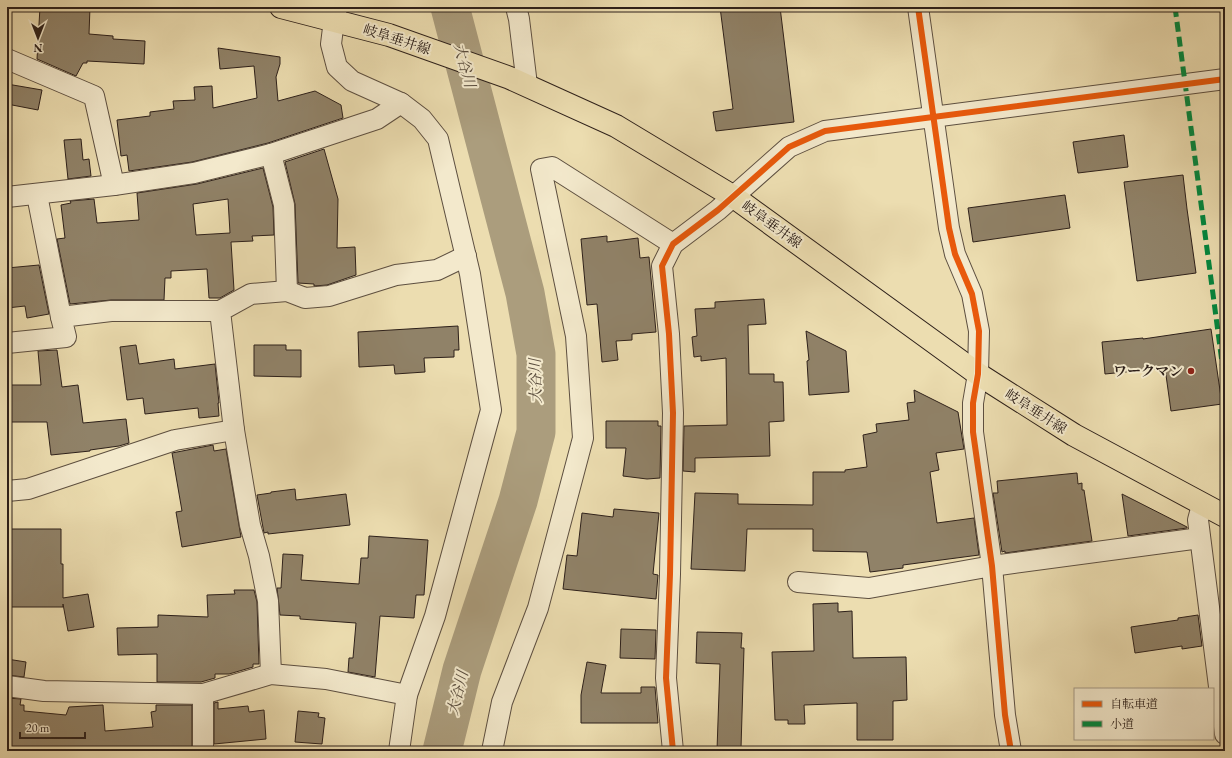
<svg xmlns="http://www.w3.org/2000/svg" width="1232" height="758" font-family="'EB Garamond','Noto Serif JP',serif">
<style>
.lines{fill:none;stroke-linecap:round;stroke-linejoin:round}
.river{stroke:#ab9d7d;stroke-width:39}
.building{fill:#908268;stroke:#2d201a;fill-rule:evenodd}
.street-casing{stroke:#5d4f40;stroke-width:22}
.primary-casing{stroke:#2d201a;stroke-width:24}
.street{stroke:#f3e9cc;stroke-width:20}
.primary{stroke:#ecddb0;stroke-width:22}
.quiet{stroke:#00873e;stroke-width:5;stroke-dasharray:10 5;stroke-linecap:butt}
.cycleway-casing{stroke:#f3e9cc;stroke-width:8}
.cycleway{stroke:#e8590c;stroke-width:6}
.poi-dot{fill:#8f2418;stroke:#f3e9cc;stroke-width:1.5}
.labels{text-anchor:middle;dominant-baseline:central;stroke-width:4;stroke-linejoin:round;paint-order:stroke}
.street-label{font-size:14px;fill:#2d201a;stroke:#f3e9cc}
.poi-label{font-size:14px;font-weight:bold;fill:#2d201a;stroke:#f3e9cc;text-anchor:end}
.water-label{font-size:15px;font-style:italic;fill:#594c3d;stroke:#f3e9cc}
</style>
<rect width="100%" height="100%" fill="#ecddb0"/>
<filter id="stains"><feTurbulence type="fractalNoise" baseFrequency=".005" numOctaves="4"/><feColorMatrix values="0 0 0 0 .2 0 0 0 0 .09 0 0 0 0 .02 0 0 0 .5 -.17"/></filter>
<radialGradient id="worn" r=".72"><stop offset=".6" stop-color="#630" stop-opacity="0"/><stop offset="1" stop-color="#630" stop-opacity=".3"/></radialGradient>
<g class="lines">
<path class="river" d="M442,751L462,670L518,501L536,432V354L525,293L450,7"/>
</g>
<g class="building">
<path d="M40,7H90L89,34L113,36V39L145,41L144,64L87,61V63H83L76,76L37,59Z"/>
<path d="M720,7H780L794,122L716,131L713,112L733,109Z"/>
<path d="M218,48L280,57V64L276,77L278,101L315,91L341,105L343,118L268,143L192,162L129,171L127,155L121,156L117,120L150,116V112L174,109L173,101L195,100L194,87L212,86L213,108L257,98L254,66L220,69Z"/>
<path d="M7,84L42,90L38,110L7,104Z"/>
<path d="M1124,135L1128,167L1078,173L1073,142Z"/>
<path d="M81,139L83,160L89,159L91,176L68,179L64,140Z"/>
<path d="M324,149L338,199L337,248L355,247L356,275L327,285L314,286V284L298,283L295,204L285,162Z"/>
<path d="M263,168L273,207L274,235L252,236L253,241L231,242L234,290L220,298H209L207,269L171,271V278H165L164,300H111L70,304L57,239L65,238L61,205L71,203L70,201L94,199L97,223L139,220L137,193L197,184ZM228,199L230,233L196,235L193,204Z"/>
<path d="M1183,175L1187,209L1196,273L1137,281L1124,182Z"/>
<path d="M1065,195L1070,228L973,242L968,208Z"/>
<path d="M607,236V242L638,238L640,258L649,257L656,332L632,334V340L616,341L618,360L602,362L597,304L587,305L581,239Z"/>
<path d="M39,265L49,314L27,318L25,306L7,308V268Z"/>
<path d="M764,299L766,324L748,325L749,374H774V382H783L784,421L769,422L770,456L695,458V472L683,471L684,426L727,425L726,358L701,361V356L694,357L692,337L697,336L695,309L715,308V302Z"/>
<path d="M458,326L459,350H454V357L424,358L425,372L395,374L394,365L359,367L358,332Z"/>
<path d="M1211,329L1222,404L1171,411L1165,368L1105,374L1102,342L1143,338V339Z"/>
<path d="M806,331L846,351L849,392L809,395L807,361L809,360Z"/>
<path d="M136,345L139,364L174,359L175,369L215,364L219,403H218L219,416L199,418L198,408L145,414L143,398L127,400L120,347Z"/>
<path d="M254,345H286V350H301V377L254,376Z"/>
<path d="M57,350L62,387L78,385L83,423L126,419L129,443L119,446L90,450V451L51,455L47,422H7V385H41L38,351Z"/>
<path d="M914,390L958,412L964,449L936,453L939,470L930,472L937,523L974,518L979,555L903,565V568L870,572L867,552L813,551V529H747L745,571L691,569L695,493L738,494V504L813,505V472H845V470L867,467L863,435L877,432L876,424L909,420L907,403L915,402Z"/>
<path d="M606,421H658V426H661L660,478L647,479L623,476L626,448H606Z"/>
<path d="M213,445L214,451L226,449L241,537L182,547L176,512L182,511L172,453Z"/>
<path d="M1077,473L1078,484L1082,483V490H1084L1092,541L1005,553V551L1002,552L993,493H998L997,481Z"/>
<path d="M295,489L296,500L346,494L350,525L268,534V532L264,533L257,495L271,493V492Z"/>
<path d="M1122,494L1187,527V528L1128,536Z"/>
<path d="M614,509L659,513L653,574L658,575L656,599L563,589L567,555L577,556L582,513L613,517Z"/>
<path d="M7,529H61V564H63V598L88,594L94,627L68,631L63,604V607H7Z"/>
<path d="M369,536L428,540L424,595H416L414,618L380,616L375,677L348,672L349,658H353L356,623L300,619V616L280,615L277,588H281L283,554L303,555L301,580L359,584L361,558H368Z"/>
<path d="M234,590H254L257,602L259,664H253V667L229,674H215V678L201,682H157V654L118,655L117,628L158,627V615L208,617L207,595L235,594Z"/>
<path d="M838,603V612L852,611L853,658L906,657L907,700L893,701V740H857V703L804,705L805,724H788V720H775L772,652L814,651L813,604Z"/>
<path d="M1198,615L1202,646L1182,649V646L1135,653L1131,627L1178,620V618Z"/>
<path d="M621,629L656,630L655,659L620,658Z"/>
<path d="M697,632L742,633L741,648H744L741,748L717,750L720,664L696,663Z"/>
<path d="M7,659L26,662L24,677L7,675Z"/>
<path d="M587,662L606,665L601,693H641V687H655L658,723H581V695Z"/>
<path d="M7,698L21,699L20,705H24V711L66,715L69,707L103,705L105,731L153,727L151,712L156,711V705H192V751H57L7,746Z"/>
<path d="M218,702V709L248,706L249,712L264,710L266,739L214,744V703Z"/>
<path d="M298,711L319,713L318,717L325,718L322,744L295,742Z"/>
</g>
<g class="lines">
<g class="street-casing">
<g id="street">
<path d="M516,7L519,19L527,85"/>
<path d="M918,7L949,228L955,254L972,294L979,331L978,374L973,403V432L992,566L1005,715L1011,751"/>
<path d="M7,59L94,96L114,185"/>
<path d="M271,154L284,205L287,291"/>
<path d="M37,195L61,317"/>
<path d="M7,197L114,185L194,173L271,154L377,119L401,103L352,81L337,67L331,44L334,20L337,7"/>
<path d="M7,343L66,337L61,317L111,311H220"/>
<path d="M7,491L28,489L175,440L234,430"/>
<path d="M1202,505L1198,520L1225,734"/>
<path d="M798,582L869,588L992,566L1200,538"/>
<path d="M271,674L268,601L259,556L250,525L234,430L220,311L251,294L287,291L305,298L329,296L396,275L437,270L466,256"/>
<path d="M7,686L44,691L203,694L271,674L326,679L407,695"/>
<path d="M203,694V751"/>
<path d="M399,751L407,695L435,616L491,410L470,274L438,139L422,119L401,103"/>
<path d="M492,751L502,702L538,608L583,438L576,336L541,169L552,167L673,244"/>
<path d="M673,751L666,678L670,574L673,413L669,334L662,266L673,244L718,210L789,147L825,131L1225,79"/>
</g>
</g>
<g class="primary-casing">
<path id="primary" d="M281,7L389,35L510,78L616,126L734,197L978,374L1074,435L1225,516"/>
</g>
<use href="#street" class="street"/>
<use href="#primary" class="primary"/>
<path class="quiet" d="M1175,7L1225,385"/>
<g class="cycleway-casing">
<g id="cycleway">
<path d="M918,7L949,228L955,254L972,294L979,331L978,374L973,403V432L992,566L1005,715L1011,751"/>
<path d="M673,751L666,678L670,574L673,413L669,334L662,266L673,244L718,210L789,147L825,131L1225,79"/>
</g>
</g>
<use href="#cycleway" class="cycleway"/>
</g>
<circle class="poi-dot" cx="1191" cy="371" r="4"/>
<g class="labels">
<g class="street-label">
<text transform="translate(397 39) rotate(18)">岐阜垂井線</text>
<text transform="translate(772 224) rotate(36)">岐阜垂井線</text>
<text transform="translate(1036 411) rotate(33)">岐阜垂井線</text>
</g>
<g class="poi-label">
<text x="1183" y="371">ワークマン</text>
</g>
<g class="water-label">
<text transform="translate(465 65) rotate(75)">大谷川</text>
<text transform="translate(535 381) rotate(-91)">大谷川</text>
<text transform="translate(457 693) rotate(-76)">大谷川</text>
</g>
</g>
<rect width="1232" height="758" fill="none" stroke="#ecddb0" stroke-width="24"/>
<rect x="8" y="8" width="1216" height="742" fill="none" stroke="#2d201a" stroke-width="2"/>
<rect x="12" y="12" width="1208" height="734" fill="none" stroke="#2d201a"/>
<rect x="1074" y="688" width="140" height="52" fill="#f3e9cc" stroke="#a49985"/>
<rect x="1082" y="701" width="20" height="6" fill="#e8590c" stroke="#a49985"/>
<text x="1110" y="708" font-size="12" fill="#2d201a">自転車道</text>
<rect x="1082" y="721" width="20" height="6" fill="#00873e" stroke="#a49985"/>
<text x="1110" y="728" font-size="12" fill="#2d201a">小道</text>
<g transform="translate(38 38) rotate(180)" stroke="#f3e9cc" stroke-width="3" paint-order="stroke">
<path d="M0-3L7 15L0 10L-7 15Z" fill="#2d201a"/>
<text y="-6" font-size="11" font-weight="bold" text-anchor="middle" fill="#2d201a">N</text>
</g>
<path d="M20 732v6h65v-6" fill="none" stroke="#2d201a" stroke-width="2"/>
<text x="26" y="732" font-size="12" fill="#2d201a" stroke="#f3e9cc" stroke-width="3" paint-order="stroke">20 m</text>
<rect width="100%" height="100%" filter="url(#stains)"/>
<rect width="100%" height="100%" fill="url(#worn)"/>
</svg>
